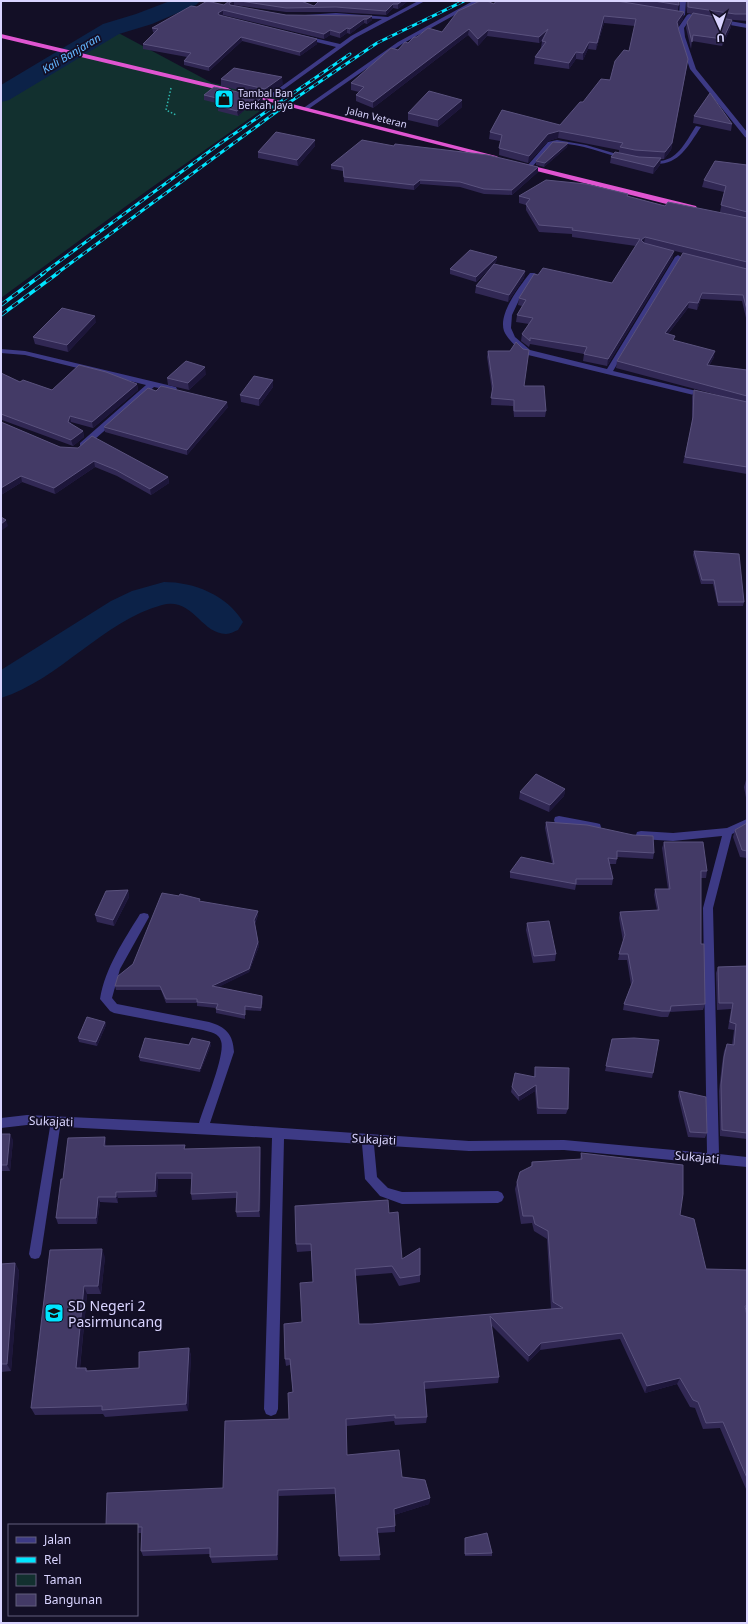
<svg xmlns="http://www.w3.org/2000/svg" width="748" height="1624" font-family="'Noto Sans',sans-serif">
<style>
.green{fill:#12302f}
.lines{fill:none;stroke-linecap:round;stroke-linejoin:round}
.river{fill:#0c2248;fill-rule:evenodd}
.path{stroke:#2fb8b0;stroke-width:1.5;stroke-dasharray:1.5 2;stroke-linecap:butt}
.service{fill:#3d3a85;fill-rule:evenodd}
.minor{fill:#3d3a85;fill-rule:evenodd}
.tertiary{fill:#3d3a85;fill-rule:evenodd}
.trunk{fill:#e055d1;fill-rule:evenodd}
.rail-far1-casing{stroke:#00e5ff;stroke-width:3}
.rail-casing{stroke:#00e5ff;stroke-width:3.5}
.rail-far1{stroke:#130f26;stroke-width:2;stroke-dasharray:5.5;stroke-linecap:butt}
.rail{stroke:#130f26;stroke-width:2.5;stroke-dasharray:7;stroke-linecap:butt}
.wall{fill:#312854}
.shaded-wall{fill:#1d163a}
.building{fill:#433a66;stroke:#5a527e}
.labels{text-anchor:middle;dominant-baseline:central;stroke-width:3.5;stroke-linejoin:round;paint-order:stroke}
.far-poi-label{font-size:10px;fill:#d9d4ff;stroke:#130f26;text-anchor:start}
.far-street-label{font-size:10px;fill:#d9d4ff;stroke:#130f26}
.far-water-label{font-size:11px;font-style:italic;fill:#62b6ff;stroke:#130f26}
.street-label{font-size:12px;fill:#d9d4ff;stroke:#130f26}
.near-poi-label{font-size:14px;fill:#d9d4ff;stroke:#130f26;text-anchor:start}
</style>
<rect width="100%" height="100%" fill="#130f26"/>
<path class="green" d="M111,29L212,83L280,97L148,190L1,298V95Z"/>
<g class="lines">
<g class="river">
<path d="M170,1H200L196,5L152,24L119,34L9,100L1,102V85L103,24L136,14Z"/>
<path d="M164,582C194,582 227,595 243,622L238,630C235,631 230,634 226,634C201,634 193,597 162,605C103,621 59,680 1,698V670L111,601L132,591Z"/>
</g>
<path class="path" d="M171,88L166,110L176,115"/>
<g class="service">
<path d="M696,126L701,127C686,149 677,169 646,163V161C652,160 658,162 665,160C680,156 688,138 696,126Z"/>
<path d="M557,140L586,145L627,157L624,159C602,153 575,141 552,144L532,167H528V165L548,142Z"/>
<path d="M56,1116L60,1118L61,1121L41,1254L39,1258L35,1259L31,1258L29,1254L51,1121L52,1118Z"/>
</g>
<g class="minor">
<path d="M418,1H425L355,38L269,100L264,99L336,47L254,26V24L340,44L351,36L382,19L336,17L307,18L304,16L305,15L336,13L388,17Z"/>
<path d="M473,1H480L402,44L307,110L302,109L398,42Z"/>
<path d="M680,1H686L685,15L682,17L679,15Z"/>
<path d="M678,255L681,257L613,371L709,394V398H706L524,354C517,347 508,340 504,331C498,313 520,286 530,273H534L536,274L519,300L512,315L511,328L515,337L530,350L607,369L675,257Z"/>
<path d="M1,349L25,351L176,387L177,389L173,391L154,387L86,447H80V443L146,385L25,355L1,353Z"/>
<path d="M559,816L596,823L600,824L601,827L600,830L596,831L555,823L554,820L555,817Z"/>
<path d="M747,819V827L732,834L713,908L719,1154L747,1157V1167L564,1150L469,1151L374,1145L377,1177L388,1188L402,1192L498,1191L502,1193L504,1197L502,1201L498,1203L402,1204L380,1196L365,1179L362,1144L284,1139L278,1409L276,1414L271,1416L266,1414L264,1409L272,1138L27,1125L1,1128V1118L27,1115L199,1123C204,1106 226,1054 221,1041C219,1033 210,1032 203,1030L114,1013L110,1011L100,999C105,968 124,940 140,914L144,913L148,914L149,917L120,969L112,998L117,1004L209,1022C226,1027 233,1034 234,1052L210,1123L469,1141L564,1140L707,1153L703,908L722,836L673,841L641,839L637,838L636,835L637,832L641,831L673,833L727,828Z"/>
</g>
<path class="tertiary" d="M689,14L747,24V28L691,18L684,28L685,37L696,69L747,132V138L745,137L690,69L679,37L678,28L687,15Z"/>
<g class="trunk">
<path d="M1,34L228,88L231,90L228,92L1,38Z"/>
<path d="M249,93L496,156L498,157L494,159L247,96L246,95Z"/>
<path d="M521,163L696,206L697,208L690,210L521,167Z"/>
</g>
<g class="rail-far1-casing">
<g id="rail-far1">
<path d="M42,274L218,145L350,54"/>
<path d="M56,274L287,104L377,43L464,1"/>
</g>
</g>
<g class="rail-casing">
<g id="rail">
<path d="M1,305L44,273"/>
<path d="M1,315L58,273"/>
</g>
</g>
<use href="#rail-far1" class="rail-far1"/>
<use href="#rail" class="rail"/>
</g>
<g class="wall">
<path d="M229,1H301L314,6L319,1H408L398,9L393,8L386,15L336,12H286L234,5H233L286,15L372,16V20L367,24L364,23L350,34L347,33L340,38L330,35L324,39L223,15L222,16L317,44L300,56L242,41L209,71L184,65V61L187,57L143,49V44L154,33L153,32L152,28L197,7L224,5Z"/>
<path d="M496,1H679L678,11L684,12L683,19L678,26L679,31L687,66L671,150L664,159H661L660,165L653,174L610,163L611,157L619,153V150L558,138L548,141L528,163L499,155L500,141L489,139L490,132L560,125L583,102L610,80L629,51L635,26L604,23L596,50L588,49L583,60L576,59L569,69L534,64L535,57L541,48L542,41L539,43L487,36L478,46L468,35L373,108L356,101V95L359,92L351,90V83L408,43L417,37L442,32L494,4Z"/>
<path d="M686,1H747V21L734,20L725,19L731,27L722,46L692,41L691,49L686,28L687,22L692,14L687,13Z"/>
<path d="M221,79L283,84L265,96L221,86Z"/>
<path d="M204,95L262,97L263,102L257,108L249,106L238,116L218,111V106L220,104L204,100Z"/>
<path d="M462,107L438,127L408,120V113Z"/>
<path d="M694,116L732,124L731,131L693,123Z"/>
<path d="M315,140V146L298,166L258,158V152Z"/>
<path d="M568,143L567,147L544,167L536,165V161Z"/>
<path d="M331,165L538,172L512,195L484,194L460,187L420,184L414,190L344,182L343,171L331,169Z"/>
<path d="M747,165V322L742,301L701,299L697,310L688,308L668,334L674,340L714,357L709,366L747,370V474L683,463L692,424V396L694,390L729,398L616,368L617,361L683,253L671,250L673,258L607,366L583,361L584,354L530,344L529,347L521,341L522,334L529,324L516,322L517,315L522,306L518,305L519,298L538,275L612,283L636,246L572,237V234L539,232L526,210V205L519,203V196L628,197L665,206L741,217L720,212L724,192L702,187L704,180Z"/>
<path d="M497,257L496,262L494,264L525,271L524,278L508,302L475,293L476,286L493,265L476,282L450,274V269Z"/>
<path d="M96,322L68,352L35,344L33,337Z"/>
<path d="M488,351L524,386L546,411L545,417H514L513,406L491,405L492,391L487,357Z"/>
<path d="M1,373L20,382L52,390L137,384L138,390L93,428L71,422V424L83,431L84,437L73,446L2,420H1Z"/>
<path d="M206,374L189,390L168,385L167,378Z"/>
<path d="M273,380V387L259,406L241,402L240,395Z"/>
<path d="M156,391L228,407L187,455L105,432L104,427Z"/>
<path d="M1,422L60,447L168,477L169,483L151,495L117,476L95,467L55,494L22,482L1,495Z"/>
<path d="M694,551L744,602L743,606H718L713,584H701L693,555Z"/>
<path d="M746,780H747V803L744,787Z"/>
<path d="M565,789L564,796L549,812L519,799L520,792Z"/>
<path d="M546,822L654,853L653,859L617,857L616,864H609L613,879L612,885H576L575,890L510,878V872L552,863L545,828Z"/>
<path d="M747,823V858L740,857L733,837L735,830Z"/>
<path d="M664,842L707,871L706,878H701V944L705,1004L703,1010L670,1012L668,1017H661L623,1010L624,1004L631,985L627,960H618L623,941L619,918L620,912L657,910L654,895L655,889H668L662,848Z"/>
<path d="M128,890L129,897L114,926L97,922L95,915Z"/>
<path d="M200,901L258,915L255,924L259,946L249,972L218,987L262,996L263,1000L261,1011L245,1010V1019L216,1013V1008L197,1006V1003H166L161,990H116L115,986L133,964Z"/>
<path d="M527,923L556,954L555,961L533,963L526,930Z"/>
<path d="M747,966V1139L720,1136L719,1091L722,1064L724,1051L727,1044L732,1045L734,1030L728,1029L731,1009L717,1010L716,973L718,967Z"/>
<path d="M105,1022L106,1025L97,1046L79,1042L78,1038Z"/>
<path d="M612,1039L653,1073L652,1078L605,1071Z"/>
<path d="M189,1045H211L200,1072L140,1061L139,1057Z"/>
<path d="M535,1067L568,1109L566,1114H537L535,1091L519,1101L511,1092L512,1087L534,1077Z"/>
<path d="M679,1091L707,1133L705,1138L688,1137L678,1096Z"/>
<path d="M1,1134L13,1140L10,1171H1Z"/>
<path d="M105,1137L106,1143V1146L185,1145V1149L261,1153L260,1217H237L236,1212V1198L192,1200L191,1194V1179H158L157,1197L118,1198V1203L100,1202L97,1224H58L56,1218L63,1179Z"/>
<path d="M581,1153L680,1215L706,1269L747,1270V1312H746L747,1316V1491L746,1489L720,1428L703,1429L695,1408L690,1407L677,1384L645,1393L620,1339L540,1350L528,1362L491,1325L499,1377L498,1383L425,1389L427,1417L426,1423L395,1425L394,1421L347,1426V1455L402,1477L430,1498L429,1504L394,1515L395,1526V1532L378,1533L380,1560L340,1561L336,1494L279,1496L278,1560L212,1563L210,1557V1554L143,1556L141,1551V1533H137V1525L223,1488L289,1419L293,1392L290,1365L286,1366L285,1359L302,1322L313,1282L311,1251L297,1252L296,1244L389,1213L402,1259L420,1275V1282L399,1286L392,1273L355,1276L359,1324H372L551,1309L547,1239L534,1231L532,1223L521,1224L515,1189L517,1182L531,1166L532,1162L580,1159Z"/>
<path d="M50,1250L105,1257L101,1294H87L80,1368H86L88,1371L139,1368L189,1348L191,1356L188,1411L105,1417L103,1414L35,1415L31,1408Z"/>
<path d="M15,1263L19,1271L11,1371L1,1372V1264Z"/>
<path d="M465,1538L492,1553V1556H465Z"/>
</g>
<g class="shaded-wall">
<path d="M233,1H234V5L230,8L229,3Z"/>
<path d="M402,1H408L398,9V4Z"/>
<path d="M393,4V8L386,15V11Z"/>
<path d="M223,10V15L219,18L218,13Z"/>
<path d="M684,12L683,19L677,28V22Z"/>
<path d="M372,16V20L367,24V19Z"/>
<path d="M604,16V23L596,50L597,43Z"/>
<path d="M364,19V23L350,34V29Z"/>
<path d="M732,20L731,27L722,46L723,39Z"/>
<path d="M347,28V33L340,38V33Z"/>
<path d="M469,29L468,35L373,108V102Z"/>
<path d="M548,29V36L539,43V37Z"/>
<path d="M330,30V35L324,39V34Z"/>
<path d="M488,30L487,36L478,46V39Z"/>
<path d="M241,37L242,41L209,71V67Z"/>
<path d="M317,39V44L300,56V52Z"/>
<path d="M589,42L588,49L583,60V53Z"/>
<path d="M576,52V59L569,69V63Z"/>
<path d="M687,66L671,150L664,159L665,152Z"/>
<path d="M282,77L283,84L265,96V89Z"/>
<path d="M262,97L263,102L257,108L256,103Z"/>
<path d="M462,100V107L438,127V120Z"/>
<path d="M249,102V106L238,116L237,111Z"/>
<path d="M559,131L558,138L548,141L528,163L529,156L548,134Z"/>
<path d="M315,140V146L298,166L297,160Z"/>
<path d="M568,143L567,147L544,167L545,163Z"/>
<path d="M661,158L660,165L653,174L654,167Z"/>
<path d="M538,167V172L512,195V190Z"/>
<path d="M420,180V184L414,190V185Z"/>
<path d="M645,237L644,244L641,240Z"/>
<path d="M674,251L673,258L607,366L608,359Z"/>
<path d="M497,257L496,262L476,282V277Z"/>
<path d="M525,271L524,278L508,302L509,295Z"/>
<path d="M702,293L701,299L697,310L698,303Z"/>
<path d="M689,302L688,308L663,340L665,333Z"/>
<path d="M95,316L96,322L68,352L67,345Z"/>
<path d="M715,351L714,357L705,372L707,365Z"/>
<path d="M205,367L206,374L189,390L188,383Z"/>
<path d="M273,380V387L259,406V399Z"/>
<path d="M137,384L138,390L93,428L92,422Z"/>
<path d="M227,402L228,407L187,455V450Z"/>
<path d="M70,416L71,422L69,428L68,422Z"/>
<path d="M83,431L84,437L73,446L71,440Z"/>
<path d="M94,461L95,467L55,494L54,488Z"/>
<path d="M21,476L22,482L1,495V488Z"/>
<path d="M168,477L169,483L151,495L150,489Z"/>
<path d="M6,520L8,526L1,531V524Z"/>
<path d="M565,789L564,796L549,812L550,805Z"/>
<path d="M128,890L129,897L114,926L113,920Z"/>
<path d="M258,911V915L254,924V920Z"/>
<path d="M258,942L259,946L249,972L213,990L212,986Z"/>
<path d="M262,996L263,1000L261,1011V1008Z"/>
<path d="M105,1022L106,1025L97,1046L96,1042Z"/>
<path d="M210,1042L211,1045L200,1072V1069Z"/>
<path d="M536,1085L535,1091L519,1101V1096Z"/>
<path d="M10,1134L13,1140L10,1171L7,1165Z"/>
<path d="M105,1137L106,1143L105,1152L104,1146Z"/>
<path d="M260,1147L261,1153L260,1217L259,1211Z"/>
<path d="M156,1173L158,1179L157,1197L155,1191Z"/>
<path d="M116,1192L118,1198V1203L116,1197Z"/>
<path d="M98,1197L100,1202L97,1224L96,1218Z"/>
<path d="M102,1249L105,1257L101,1294L98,1286Z"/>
<path d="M15,1263L19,1271L11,1371L7,1364Z"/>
<path d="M84,1286L87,1294L79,1376L76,1368Z"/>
<path d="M745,1306H747V1312L741,1313Z"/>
<path d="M541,1343L540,1350L528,1362L529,1356Z"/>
<path d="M189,1348L191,1356L188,1411L186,1404Z"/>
<path d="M680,1378L677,1384L645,1393L647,1386Z"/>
<path d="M278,1490L279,1496L278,1560L277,1555Z"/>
<path d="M430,1498L429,1504L394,1515V1509Z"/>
</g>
<g class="building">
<path d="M207,1L224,5L229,1H233L229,3L230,5L286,15L372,16L367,19H364L350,29L347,28L340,33L330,30L324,34L223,10L218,13L219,15L317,39L300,52L241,37L209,67L184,61L191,53L143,44L158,29L152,28L191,6L197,7Z"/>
<path d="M240,1H301L314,6L319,1H402L398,4H393L386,11L336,7L286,8Z"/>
<path d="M480,1H487L494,4L496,1H617L684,12L677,22L679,31L688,59L672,143L665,152L635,150L620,147L623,143L559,131L548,134L529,156L499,148L502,135L490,132L502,110L560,125L580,102H583L601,79L610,80L615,61L624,50L629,51L636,19L604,16L597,43L589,42L583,53L576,52L569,63L535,57L546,42L542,41L548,29L539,37L488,30L478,39L469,29L373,102L356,95L364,87L351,83L391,48L398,50L405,42L408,43L414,37H417L428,28L442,32L458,11Z"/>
<path d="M654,1H679V5Z"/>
<path d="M688,1H747V14H735L688,7Z"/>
<path d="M693,13L732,20L723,39L693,35L692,42L687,22Z"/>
<path d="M234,68L282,77L265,89L221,79Z"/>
<path d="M214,87L262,97L256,103L249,102L237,111L218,106L225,100L204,95Z"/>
<path d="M429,91L462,100L438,120L408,113Z"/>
<path d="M710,93L732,124L694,116Z"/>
<path d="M276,132L315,140L297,160L258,152Z"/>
<path d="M362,140L394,146L395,144L488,155L538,167L512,190L484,189L460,182L420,180L414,185L344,177L343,167L331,165Z"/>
<path d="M553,142L568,143L545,163L536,161Z"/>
<path d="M615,152L639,157L661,158L654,167L611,157Z"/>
<path d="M715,161L747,165V212L721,205L726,186L704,180Z"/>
<path d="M546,180L586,184L628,194L627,196L665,206L668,202L747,218V262L645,237L641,240L644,243L674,251L608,359L584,354L587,347L530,338V341L522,334L533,318L517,315L526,300L519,298L534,274L538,275L543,268L612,283L640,239L572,230L573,228L539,225L526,204L530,199L519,196Z"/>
<path d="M470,250L497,257L476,277L450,269Z"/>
<path d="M683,253L747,269V310L743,295L702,293L698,303L689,302L665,333L675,336L673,340L715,351L707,365L747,370V396L617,361Z"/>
<path d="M494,264L525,271L509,295L476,286Z"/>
<path d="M62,308L95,316L67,345L33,337Z"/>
<path d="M516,342L523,349L529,350L524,386H544L546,411H514V400L491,398L493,386L488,351H510Z"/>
<path d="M186,361L205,367L188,383L167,378Z"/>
<path d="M79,365L106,372L137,384L92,422L70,416L68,422L83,431L71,440L1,414V373L20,382L23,380L52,390Z"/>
<path d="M254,376L273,380L259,399L240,395Z"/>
<path d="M161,386L227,402L187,450L104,427L148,388L156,391Z"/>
<path d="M694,390L747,402V467L685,457L693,417Z"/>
<path d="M1,422L60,447L78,448L92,436L168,477L150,489L116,470L94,461L54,488L21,476L1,488Z"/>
<path d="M1,517L6,520L1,524Z"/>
<path d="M694,551L739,554L744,602H718L714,580H702Z"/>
<path d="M536,774L565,789L550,805L520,792Z"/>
<path d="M546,822L587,825L633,835L653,836L654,853L617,851V859L608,858L613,879H576V884L510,872L521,857L554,864Z"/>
<path d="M747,823V851L742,850L735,830Z"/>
<path d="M664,842H703L707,871H701V944H704L705,1004L671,1006L670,1011H662L624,1004L633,981L628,954H619L625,935L620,912L659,910L655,889H670Z"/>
<path d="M128,890L113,920L95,915L106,891Z"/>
<path d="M162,893L179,896L180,894L200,899L199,901L258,911L254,920L258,942L249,969L212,986L262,996L261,1008L245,1006V1015L216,1009L218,1004L197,1002V999H166L160,986H115L118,976L133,964Z"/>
<path d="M549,921L556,954L534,956L527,923Z"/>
<path d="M747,966V1133L722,1130L721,1085L724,1057L727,1044L734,1045L736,1024L730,1022L733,1003H719L718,967Z"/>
<path d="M87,1017L105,1022L96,1042L78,1038Z"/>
<path d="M145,1038L189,1045L192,1038L210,1042L200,1069L139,1057Z"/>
<path d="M634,1038L659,1040L653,1073L606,1066L612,1039Z"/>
<path d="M535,1067L569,1068L568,1109L538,1108L536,1085L519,1096L512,1087L515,1073L535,1077Z"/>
<path d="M679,1091L706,1097L707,1133L690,1132Z"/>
<path d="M1,1134H10L7,1165H1Z"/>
<path d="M105,1137L104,1146L185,1145L184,1149L260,1147L259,1211L236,1212L237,1192L191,1194L192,1173H156L155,1191L116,1192V1197H98L96,1218H56L61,1179H63L68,1138Z"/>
<path d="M581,1153L683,1165V1194L680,1215L694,1219L706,1269L747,1270V1306H745L747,1316V1478L723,1422L706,1423L698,1402L693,1400L680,1378L647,1386L622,1333L541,1343L529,1356L490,1316L499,1377L424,1382L427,1417L395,1418V1415L346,1419L347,1455L399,1450L402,1477L425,1480L430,1498L394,1509L395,1526L377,1528L380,1555L339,1556L335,1488L278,1490L277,1555L210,1557V1548L141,1551L142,1527H137V1525H106L107,1493L223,1488L225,1421L289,1419L288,1393L293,1392L290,1359H285L284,1324L302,1322L300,1283L313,1282L311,1244H296L295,1206L388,1200L389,1213L398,1212L402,1259L420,1248V1275L400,1278L392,1266L355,1269L359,1324H372L563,1308L553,1302L548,1231L535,1224L533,1216H523L517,1182L520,1172L532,1166V1162L582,1159Z"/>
<path d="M102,1249L98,1286H84L76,1368H86V1371L139,1368V1352L189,1348L186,1404L102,1410V1406L31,1408L50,1250Z"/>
<path d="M15,1263L7,1364H1V1264Z"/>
<path d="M487,1533L492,1553L465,1554V1538Z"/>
</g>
<defs>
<g id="shop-square" transform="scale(1)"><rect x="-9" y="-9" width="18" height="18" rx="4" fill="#00e5ff" stroke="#130f26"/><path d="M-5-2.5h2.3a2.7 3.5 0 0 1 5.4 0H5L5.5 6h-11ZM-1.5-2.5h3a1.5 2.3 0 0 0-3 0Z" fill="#111"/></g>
<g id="school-square" transform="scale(1)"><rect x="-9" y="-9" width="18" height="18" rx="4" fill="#00e5ff" stroke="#130f26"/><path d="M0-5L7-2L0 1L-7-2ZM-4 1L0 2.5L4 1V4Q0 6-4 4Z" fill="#111"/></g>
</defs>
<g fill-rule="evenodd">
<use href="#shop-square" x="224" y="99"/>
<use href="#school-square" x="54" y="1313"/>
</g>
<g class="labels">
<g class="far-poi-label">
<text x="238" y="93">Tambal Ban<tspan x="238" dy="12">Berkah Jaya</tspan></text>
</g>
<g class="far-street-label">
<text transform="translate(377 117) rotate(14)">Jalan Veteran</text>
</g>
<g class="far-water-label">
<text transform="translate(71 53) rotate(-31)">Kali Banjaran</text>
</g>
<g class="street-label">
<text transform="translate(51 1121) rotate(2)">Sukajati</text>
<text transform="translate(374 1139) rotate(3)">Sukajati</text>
<text transform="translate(697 1157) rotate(5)">Sukajati</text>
</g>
<g class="near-poi-label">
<text x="68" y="1305">SD Negeri 2<tspan x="68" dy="16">Pasirmuncang</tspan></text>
</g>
</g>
<rect width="748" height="1624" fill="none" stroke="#d9d4ff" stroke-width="4"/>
<rect x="8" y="1524" width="130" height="92" fill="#130f26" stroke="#625e7d"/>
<rect x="16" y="1537" width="20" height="6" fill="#3d3a85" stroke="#625e7d"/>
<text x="44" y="1544" font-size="12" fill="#d9d4ff">Jalan</text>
<rect x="16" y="1557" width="20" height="6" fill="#00e5ff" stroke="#625e7d"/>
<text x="44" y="1564" font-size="12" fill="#d9d4ff">Rel</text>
<rect x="16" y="1574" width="20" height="12" fill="#12302f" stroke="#625e7d"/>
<text x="44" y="1584" font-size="12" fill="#d9d4ff">Taman</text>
<rect x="16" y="1594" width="20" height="12" fill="#433a66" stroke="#625e7d"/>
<text x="44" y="1604" font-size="12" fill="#d9d4ff">Bangunan</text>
<g transform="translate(720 28) rotate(177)" stroke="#130f26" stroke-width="3" paint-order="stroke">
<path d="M0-3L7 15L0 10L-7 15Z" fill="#d9d4ff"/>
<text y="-6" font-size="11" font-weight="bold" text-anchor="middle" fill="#d9d4ff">U</text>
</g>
</svg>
